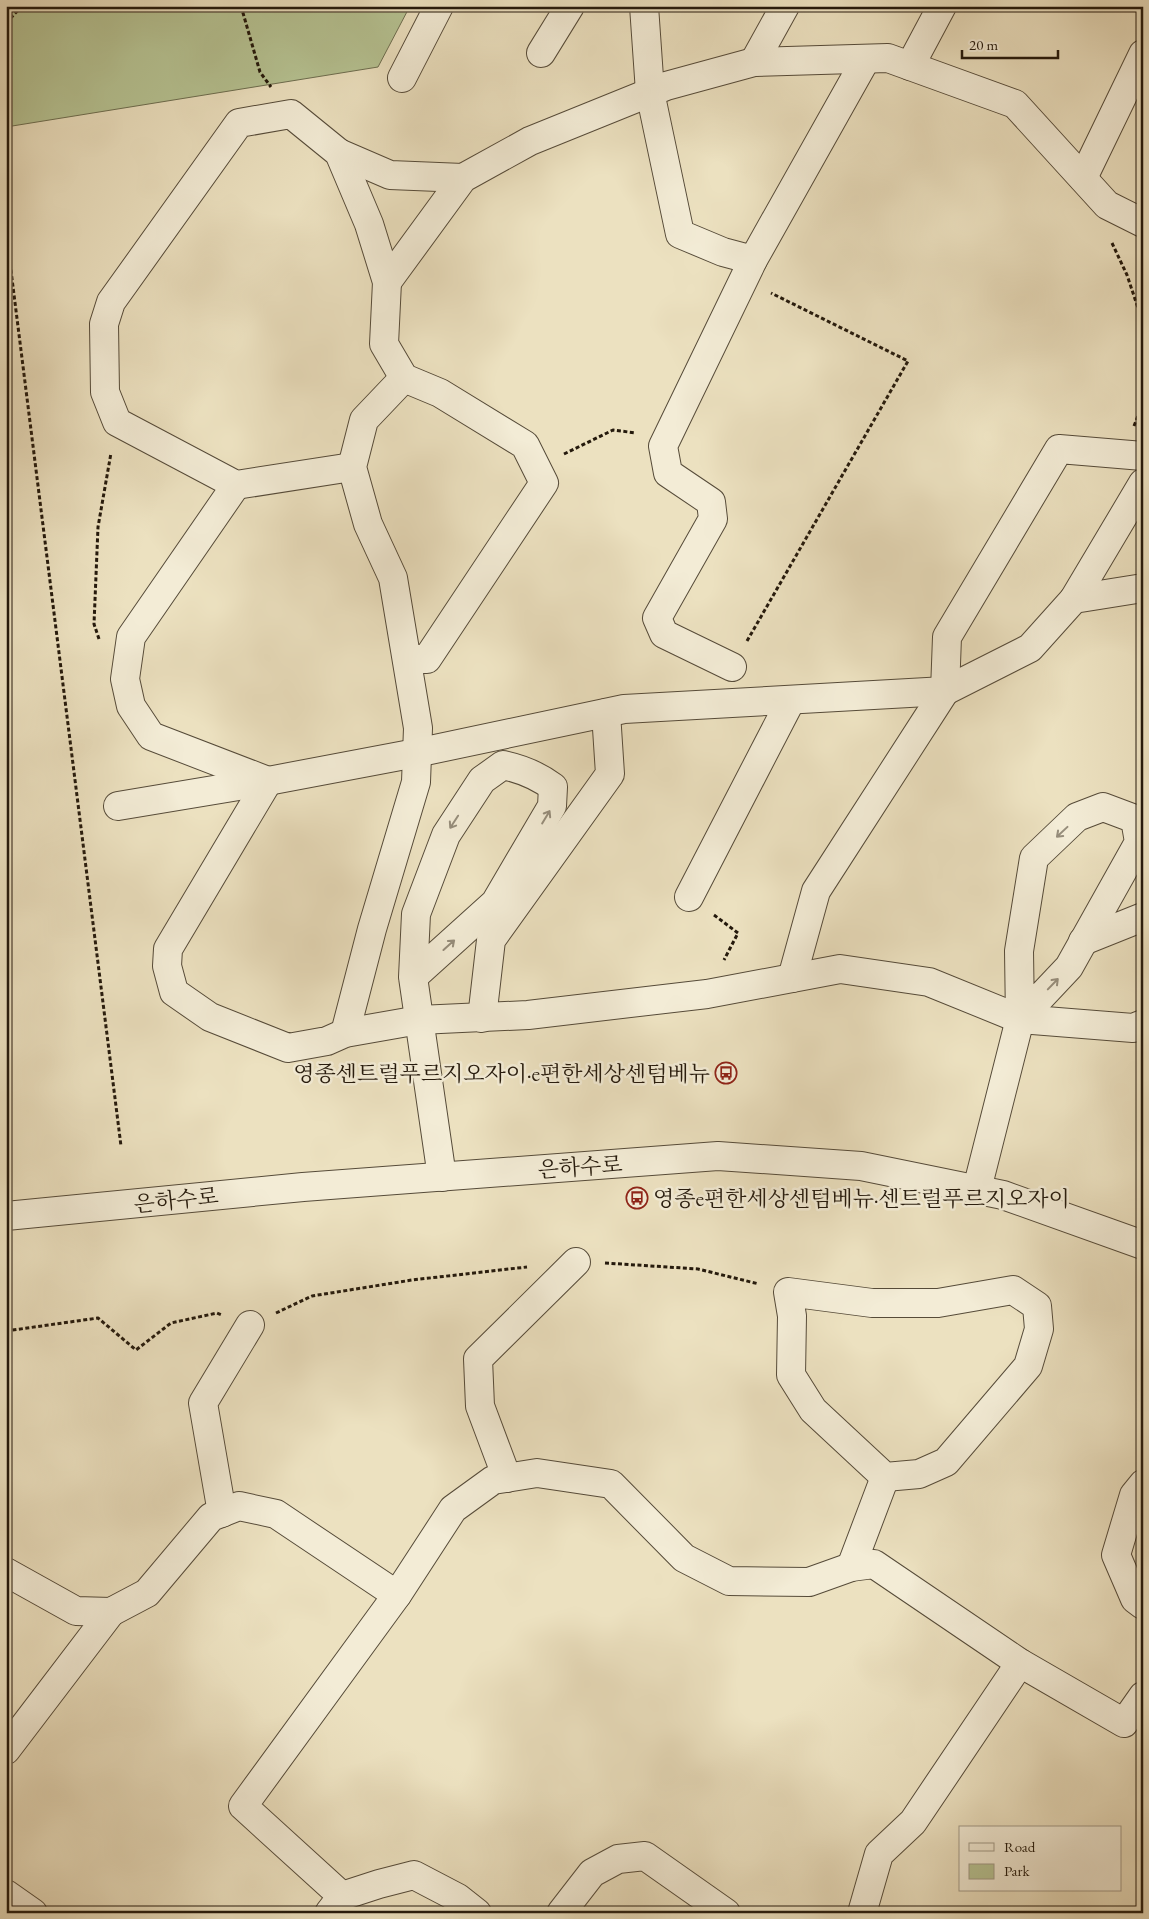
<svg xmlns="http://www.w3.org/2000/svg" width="1149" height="1919" font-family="'EB Garamond','Noto Serif KR',serif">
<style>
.green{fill:#b6c393;stroke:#6d6e50}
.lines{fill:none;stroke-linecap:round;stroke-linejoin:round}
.minor-casing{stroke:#564b39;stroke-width:30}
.path{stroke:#24190c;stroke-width:3;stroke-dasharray:4 2.5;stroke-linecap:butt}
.minor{stroke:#f3ecd6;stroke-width:28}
.oneway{stroke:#968d7b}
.labels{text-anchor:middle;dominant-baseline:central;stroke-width:5;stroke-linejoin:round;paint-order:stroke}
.poi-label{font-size:22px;fill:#24190c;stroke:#f3ecd6;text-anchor:end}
.street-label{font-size:22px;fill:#24190c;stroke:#f3ecd6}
</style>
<rect width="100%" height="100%" fill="#ece1c0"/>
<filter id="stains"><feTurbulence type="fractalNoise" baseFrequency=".004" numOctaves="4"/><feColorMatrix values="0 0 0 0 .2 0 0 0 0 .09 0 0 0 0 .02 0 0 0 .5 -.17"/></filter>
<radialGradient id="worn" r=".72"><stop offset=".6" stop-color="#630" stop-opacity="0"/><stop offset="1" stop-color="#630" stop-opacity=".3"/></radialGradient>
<path class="green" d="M6,6H410L378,67L6,127Z"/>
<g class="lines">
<g class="minor-casing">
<g id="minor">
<path d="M644,6L650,92L680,234L723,252L753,260"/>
<path d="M541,53L570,6"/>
<path d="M754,62L785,6"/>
<path d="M910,66L942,6"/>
<path d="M402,78L439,6"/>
<path d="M339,153L390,175L463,178"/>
<path d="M1083,178L1143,54"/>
<path d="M387,282L463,178L530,141L666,86L754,62L888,58L1015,104L1107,205L1143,223"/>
<path d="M352,467L236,485L117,422L105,392L104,324L111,302L239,123L291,114L339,153L369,224L387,282L384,344L404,378L440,393L525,445L544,483L427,659H407"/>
<path d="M236,485L131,637L125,679L131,706L151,736L268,781L168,949L167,966L174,992L210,1017L288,1048L327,1041L345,1033L419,1020L528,1015L707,994L840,969L929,982L1020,1019L1133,1028L1143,1024"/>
<path d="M1074,599L1143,483"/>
<path d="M732,667L664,634L657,618L713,519L711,502L668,473L663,446L753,260L866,59"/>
<path d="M118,806L268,781L416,753L624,709L945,691L1030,648L1074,599L1143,588"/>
<path d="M689,897L791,700"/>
<path d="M1083,941L1143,917"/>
<path d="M413,977L495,903L552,806L553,787C537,775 522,769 503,765L482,780L446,835L416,914L413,977L442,1177"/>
<path d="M792,978L816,891L945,691L947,637L1059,449L1143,456"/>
<path d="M482,1018L491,940L610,774L606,713"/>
<path d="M345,1033L372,929L416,782L418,728L393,578L368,524L352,467L364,420L404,378"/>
<path d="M977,1189L1020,1019L1019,951L1034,858L1077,817L1103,807L1135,819L1139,842L1069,967L1020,1019"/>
<path d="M6,1216L303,1187L718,1156L861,1166L1003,1195L1143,1245"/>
<path d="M1013,1290L1037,1306L1039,1329L1028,1366L946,1462L919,1474L885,1477L813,1410L791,1375L792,1316L788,1292L872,1303H938Z"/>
<path d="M507,1478L480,1406L478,1359L576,1262"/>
<path d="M1143,1484L1134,1495L1116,1555L1135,1599L1143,1605"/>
<path d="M222,1513L203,1403L250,1325"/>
<path d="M851,1567L885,1477"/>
<path d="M6,1572L76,1611L111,1612L147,1593L211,1517L239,1506L276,1514L397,1595"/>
<path d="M6,1750L111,1612"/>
<path d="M6,1894L33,1913"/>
<path d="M342,1896L243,1806L397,1595L453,1509L493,1480L537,1473L611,1484L684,1558L729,1581L809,1582L851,1567L874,1564L1020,1663L1124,1723L1143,1696"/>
<path d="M329,1913L342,1896L379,1884L414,1875L458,1898L477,1913"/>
<path d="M561,1913L592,1873L618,1859L645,1856L726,1913"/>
<path d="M862,1913L879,1854L913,1822L1020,1663"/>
</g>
</g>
<g class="path">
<path d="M241,6L260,72L271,87"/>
<path d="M6,23L22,6"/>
<path d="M6,231L121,1146"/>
<path d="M1112,243L1127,275L1143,323"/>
<path d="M1134,426L1143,403"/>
<path d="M564,454L613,430L636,433"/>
<path d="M99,639L94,624L98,527L111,453"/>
<path d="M747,641L908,361L771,293"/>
<path d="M714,915L738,933L724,960"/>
<path d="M605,1263L698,1269L759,1284"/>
<path d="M276,1313L312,1296L412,1280L527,1267"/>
<path d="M6,1331L98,1318L136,1350L171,1323L217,1313L222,1315"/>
</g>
<use href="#minor" class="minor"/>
</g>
<defs><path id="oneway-shaft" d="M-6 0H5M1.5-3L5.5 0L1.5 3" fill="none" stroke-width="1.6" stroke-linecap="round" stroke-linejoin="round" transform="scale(1.25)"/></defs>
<g class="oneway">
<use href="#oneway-shaft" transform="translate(546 817) rotate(-59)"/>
<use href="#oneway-shaft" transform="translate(454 822) rotate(123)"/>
<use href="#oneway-shaft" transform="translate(1062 832) rotate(137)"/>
<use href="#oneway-shaft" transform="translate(449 945) rotate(-42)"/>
<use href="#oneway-shaft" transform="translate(1053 984) rotate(-46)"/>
</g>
<defs>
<g id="bus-ring" transform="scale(1.125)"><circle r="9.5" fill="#f3ecd6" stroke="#8f2418" stroke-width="1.5"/><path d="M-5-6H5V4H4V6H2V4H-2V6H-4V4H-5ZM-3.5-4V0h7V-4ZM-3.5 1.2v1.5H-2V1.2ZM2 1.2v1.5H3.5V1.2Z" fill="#8f2418"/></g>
</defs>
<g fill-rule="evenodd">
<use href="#bus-ring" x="726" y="1073"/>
<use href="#bus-ring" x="637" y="1198"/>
</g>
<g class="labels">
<g class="poi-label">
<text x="710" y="1073">영종센트럴푸르지오자이·e편한세상센텀베뉴</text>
<text x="653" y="1198" text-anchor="start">영종e편한세상센텀베뉴·센트럴푸르지오자이</text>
</g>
<g class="street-label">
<text transform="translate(580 1167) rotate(-4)">은하수로</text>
<text transform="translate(176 1200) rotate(-6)">은하수로</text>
</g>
</g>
<rect width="1149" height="1919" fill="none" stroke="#ece1c0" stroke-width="25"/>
<rect x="8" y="8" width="1134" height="1904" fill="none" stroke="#24190c" stroke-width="2.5"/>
<rect x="12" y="12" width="1124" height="1894" fill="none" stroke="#24190c"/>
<rect x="959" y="1826" width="162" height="65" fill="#f3ecd6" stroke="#a09885"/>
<rect x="969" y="1843" width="25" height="8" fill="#f3ecd6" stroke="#a09885"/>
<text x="1004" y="1852" font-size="15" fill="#24190c">Road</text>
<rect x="969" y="1864" width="25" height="15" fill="#b6c393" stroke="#a09885"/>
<text x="1004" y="1876" font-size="15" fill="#24190c">Park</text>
<path d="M962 50v8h96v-8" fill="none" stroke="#24190c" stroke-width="2.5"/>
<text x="969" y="50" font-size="15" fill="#24190c" stroke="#f3ecd6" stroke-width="4" paint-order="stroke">20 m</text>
<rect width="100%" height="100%" filter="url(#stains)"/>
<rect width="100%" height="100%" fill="url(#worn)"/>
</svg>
